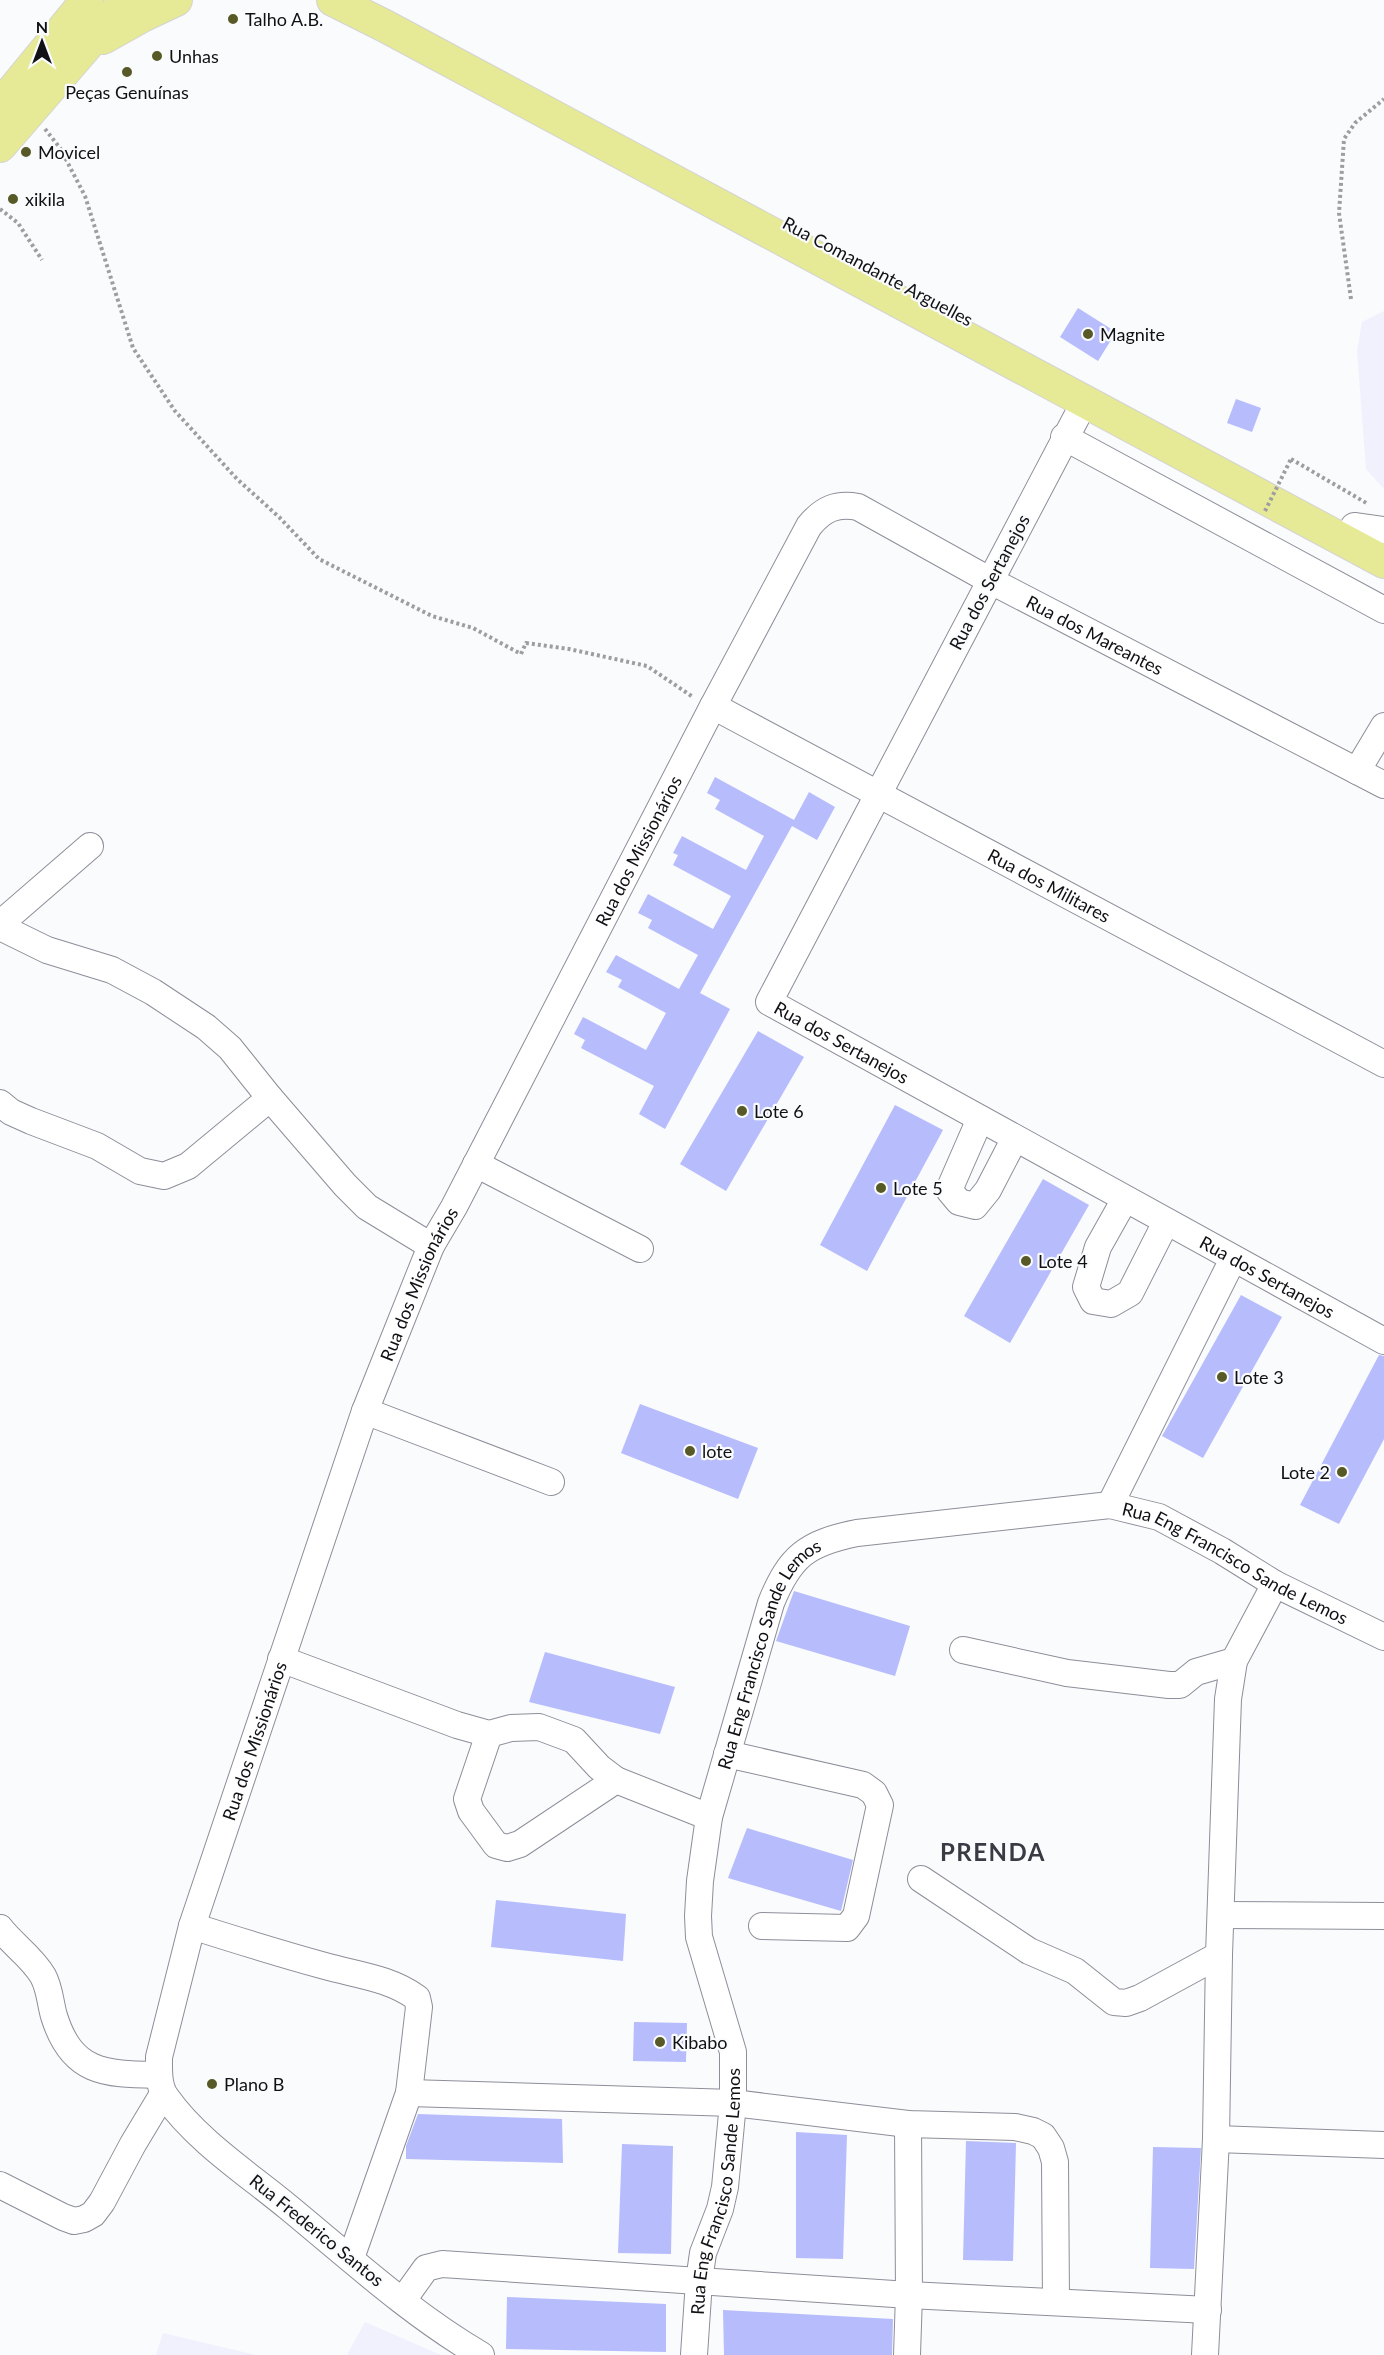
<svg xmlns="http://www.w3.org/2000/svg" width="1384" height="2355" font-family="Lato,sans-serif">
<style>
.built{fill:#f0f1fd}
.building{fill:#b6bcfc}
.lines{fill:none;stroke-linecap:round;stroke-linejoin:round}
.minor-casing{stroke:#8d8e99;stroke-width:28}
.major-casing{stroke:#d4d4d5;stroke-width:34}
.path{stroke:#9e9ea1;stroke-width:4;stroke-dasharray:3 3;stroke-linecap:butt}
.minor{stroke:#fff;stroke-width:26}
.major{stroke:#e6e995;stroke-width:32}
.path-bridge{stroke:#9e9ea1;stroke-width:4;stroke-dasharray:3 3;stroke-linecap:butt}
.poi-dot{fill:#575926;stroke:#fafbfd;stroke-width:2}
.labels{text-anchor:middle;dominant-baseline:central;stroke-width:4.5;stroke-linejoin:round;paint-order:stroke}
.poi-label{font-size:18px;fill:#111115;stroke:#fafbfd;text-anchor:start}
.street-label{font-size:18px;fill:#111115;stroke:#fafbfd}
.district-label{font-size:24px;font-weight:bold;letter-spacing:1.5px;fill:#393b44;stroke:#fafbfd}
</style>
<rect width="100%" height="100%" fill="#fafbfd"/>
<g class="built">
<path d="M1384,311V489L1366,469L1357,351L1362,322Z"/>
<path d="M365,2322L441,2355H347Z"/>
<path d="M163,2333L256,2355H156Z"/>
</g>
<g class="building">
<path d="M1078,308L1116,332L1098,361L1060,337Z"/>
<path d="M1236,399L1261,408L1252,432L1227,423Z"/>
<path d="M715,777L794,820L809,792L835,807L817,840L792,826L700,993L730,1009L665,1129L639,1114L654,1086L581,1048L585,1040L574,1034L583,1017L646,1050L666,1013L618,987L622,980L606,972L616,955L679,989L698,955L648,928L652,920L638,913L648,894L713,929L731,896L673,865L678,855L673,853L682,836L746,870L764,836L715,809L720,800L707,793Z"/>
<path d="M758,1031L804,1057L726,1191L680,1164Z"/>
<path d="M895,1105L943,1130L867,1271L820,1245Z"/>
<path d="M1043,1179L1089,1205L1010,1343L964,1316Z"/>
<path d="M1241,1295L1282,1317L1203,1458L1162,1436Z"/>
<path d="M1379,1355L1384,1356V1439L1339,1524L1300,1505Z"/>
<path d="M640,1404L758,1448L738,1499L621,1453Z"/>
<path d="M794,1591L910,1626L895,1676L776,1641Z"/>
<path d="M545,1652L675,1687L660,1734L529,1702Z"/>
<path d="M747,1828L853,1860L841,1911L728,1878Z"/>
<path d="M496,1900L626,1914L623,1961L491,1947Z"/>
<path d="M634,2022L687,2023L686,2062L633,2061Z"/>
<path d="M418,2114L562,2119L563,2163L406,2159V2146Z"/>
<path d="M796,2132L847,2135L843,2259L796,2258Z"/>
<path d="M966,2141L1016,2143L1013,2261L963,2260Z"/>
<path d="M622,2144L673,2146L671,2254L618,2253Z"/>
<path d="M1153,2147L1201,2148L1194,2269L1150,2268Z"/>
<path d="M507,2297L666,2304V2352L506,2349Z"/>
<path d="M723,2310L893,2319L892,2355H724Z"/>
</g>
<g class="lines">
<g class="minor-casing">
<g id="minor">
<path id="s1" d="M1085,401L769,1002L1384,1341"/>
<path d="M1064,437L1384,610"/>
<path d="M1354,526L1384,530"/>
<path id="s2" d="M713,706L1384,1064"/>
<path d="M1357,771L1384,726"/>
<path d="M0,924L90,846"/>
<path d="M0,927L47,950L112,970L153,992L206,1027L230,1048L270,1098L345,1185L367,1207L431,1246"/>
<path d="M0,1103L11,1112L31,1121L97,1146L140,1171L164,1176L188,1166L270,1098"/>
<path d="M980,1119L949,1190L959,1202L975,1206L988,1190L1015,1138"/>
<path d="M476,1164L640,1249"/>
<path d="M1125,1199L1098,1247L1086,1287L1093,1301L1111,1304L1130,1293L1166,1222"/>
<path d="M365,1411L551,1482"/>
<path d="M1110,1505L1233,1259"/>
<path d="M963,1650L1067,1673L1169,1685H1180L1196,1672L1234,1661"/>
<path d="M281,1659L457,1725L489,1734L511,1728L539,1727L574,1740L599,1767L616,1780L709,1817"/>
<path d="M489,1734L467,1799L471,1811L496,1845L507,1848L520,1844L616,1780"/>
<path d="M727,1754L863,1785L874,1793L880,1805L856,1916L847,1928L762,1926"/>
<path d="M921,1879L1029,1951L1075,1971L1114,2002L1126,2003L1140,1998L1219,1955"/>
<path d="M1221,1915L1384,1916"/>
<path d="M192,1926C236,1940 281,1954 325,1966C357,1975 390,1978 417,1998L419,2007L409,2093L351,2258"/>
<path d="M0,1928C13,1945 32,1957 43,1976C50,1989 50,2002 54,2016C72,2074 105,2074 158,2075"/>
<path d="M409,2093L733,2103L908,2124L1015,2127L1033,2131L1043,2136L1051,2148L1055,2162L1056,2301"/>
<path d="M1216,2139L1384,2145"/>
<path d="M0,2185L63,2217L74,2221L84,2219L93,2214L102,2202L133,2144L163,2094"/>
<path d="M403,2300L426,2268L442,2264L909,2295L1208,2310"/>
<path id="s3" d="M481,2355C411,2314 350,2258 288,2207C248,2174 196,2140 166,2097C158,2086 159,2070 159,2057L192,1926L365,1411L431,1246L454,1207L712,708L809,526C823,509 836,503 858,507L991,581L1384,785"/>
<path id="s4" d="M694,2355L699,2281L703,2253L720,2209L725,2187L733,2103V2052L699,1937L698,1916L700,1881L709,1817L771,1603C790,1556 807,1543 857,1533L1110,1505L1159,1517L1222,1551L1275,1584L1384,1637"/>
<path d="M907,2355L909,2295L908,2124"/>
<path d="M1205,2355L1216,2139L1219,1955L1228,1699L1234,1661L1275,1584"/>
</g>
</g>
<g class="major-casing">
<g id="major">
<path d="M333,0L385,26L1384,562"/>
<path d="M103,38L144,15L176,0"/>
<path d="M0,106L87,0"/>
<path d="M0,146L126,0"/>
</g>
</g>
<g class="path">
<path d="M45,129L60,148L85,196L133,348L175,411L237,479L279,517L319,559L432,616L473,628L521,654L526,643L569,649L647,666L693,697"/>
<path d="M0,209L18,223L42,260"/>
<path d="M1351,299L1339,213L1344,139L1355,123L1384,99"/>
<path d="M1291,459L1368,504"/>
</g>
<use href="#minor" class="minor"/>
<use href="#major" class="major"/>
<path class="path-bridge" d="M1265,511L1291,459"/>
</g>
<g class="poi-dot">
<circle cx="233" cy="19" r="6"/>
<circle cx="157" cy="56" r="6"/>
<circle cx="127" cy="72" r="6"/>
<circle cx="26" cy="152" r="6"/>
<circle cx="13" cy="199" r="6"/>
<circle cx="1088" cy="334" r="6"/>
<circle cx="742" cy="1111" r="6"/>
<circle cx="881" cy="1188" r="6"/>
<circle cx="1026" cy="1261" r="6"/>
<circle cx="1222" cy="1377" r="6"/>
<circle cx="690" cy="1451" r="6"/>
<circle cx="1342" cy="1472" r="6"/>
<circle cx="660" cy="2042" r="6"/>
<circle cx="212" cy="2084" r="6"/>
</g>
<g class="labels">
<g class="poi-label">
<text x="245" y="19">Talho A.B.</text>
<text x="169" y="56">Unhas</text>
<text x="127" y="92" text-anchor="middle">Peças Genuínas</text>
<text x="38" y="152">Movicel</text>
<text x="25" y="199">xikila</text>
<text x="1100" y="334">Magnite</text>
<text x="754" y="1111">Lote 6</text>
<text x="893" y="1188">Lote 5</text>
<text x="1038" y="1261">Lote 4</text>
<text x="1234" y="1377">Lote 3</text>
<text x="702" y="1451">lote</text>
<text x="1330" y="1472" text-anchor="end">Lote 2</text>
<text x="672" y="2042">Kibabo</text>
<text x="224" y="2084">Plano B</text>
</g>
<g class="street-label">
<text transform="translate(878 271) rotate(28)">Rua Comandante Arguelles</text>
<text transform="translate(989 582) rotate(-62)">Rua dos Sertanejos</text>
<text stroke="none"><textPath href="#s3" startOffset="2444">Rua dos Mareantes</textPath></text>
<text stroke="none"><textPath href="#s3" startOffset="1752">Rua dos Missionários</textPath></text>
<text stroke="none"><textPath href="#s2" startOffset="381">Rua dos Militares</textPath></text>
<text stroke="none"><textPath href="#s1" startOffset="762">Rua dos Sertanejos</textPath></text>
<text stroke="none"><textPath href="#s1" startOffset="1248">Rua dos Sertanejos</textPath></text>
<text stroke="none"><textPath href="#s3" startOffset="1266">Rua dos Missionários</textPath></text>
<text stroke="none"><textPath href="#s4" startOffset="1282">Rua Eng Francisco Sande Lemos</textPath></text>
<text stroke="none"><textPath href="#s4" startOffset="724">Rua Eng Francisco Sande Lemos</textPath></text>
<text stroke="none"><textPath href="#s3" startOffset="780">Rua dos Missionários</textPath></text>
<text stroke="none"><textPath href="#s4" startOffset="166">Rua Eng Francisco Sande Lemos</textPath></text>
<text transform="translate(317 2230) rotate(39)">Rua Frederico Santos</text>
</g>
<g class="district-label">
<text x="993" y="1851">PRENDA</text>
</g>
</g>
<g transform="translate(42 42)" stroke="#fafbfd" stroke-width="4.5" paint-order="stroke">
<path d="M0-4.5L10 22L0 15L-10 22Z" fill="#111115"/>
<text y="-9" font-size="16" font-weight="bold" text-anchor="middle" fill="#111115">N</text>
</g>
</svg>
